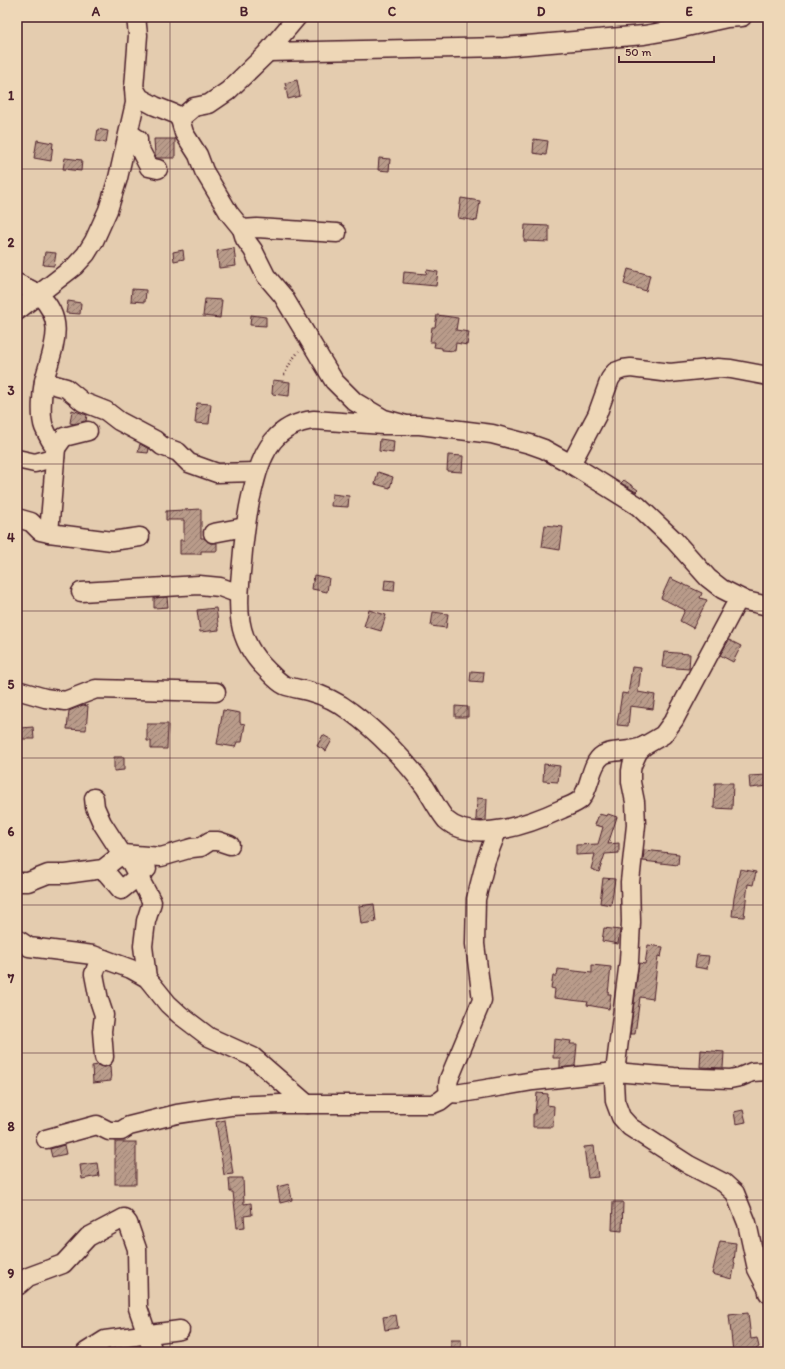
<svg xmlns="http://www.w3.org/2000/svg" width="785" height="1369" font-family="Itim,sans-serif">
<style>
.building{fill:url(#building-hatch);stroke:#4a1f2b}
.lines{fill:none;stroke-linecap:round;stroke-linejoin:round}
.minor-casing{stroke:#4a1f2b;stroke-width:21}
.path{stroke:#4a1f2b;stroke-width:2.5;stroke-dasharray:1 3;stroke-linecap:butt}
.minor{stroke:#eed7b7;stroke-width:18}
.grid{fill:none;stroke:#4a1f2b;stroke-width:1;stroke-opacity:0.55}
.neatline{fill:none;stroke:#4a1f2b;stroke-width:1.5}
.grid-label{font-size:13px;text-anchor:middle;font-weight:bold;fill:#4a1f2b}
</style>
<defs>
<pattern id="building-hatch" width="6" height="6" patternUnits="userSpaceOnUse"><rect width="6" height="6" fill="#b99b8a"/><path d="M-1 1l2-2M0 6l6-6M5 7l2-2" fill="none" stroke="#987e71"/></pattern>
</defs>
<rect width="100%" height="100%" fill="#e4ccaf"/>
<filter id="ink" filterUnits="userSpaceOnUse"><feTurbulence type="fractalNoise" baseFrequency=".025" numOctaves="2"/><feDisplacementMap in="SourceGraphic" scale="8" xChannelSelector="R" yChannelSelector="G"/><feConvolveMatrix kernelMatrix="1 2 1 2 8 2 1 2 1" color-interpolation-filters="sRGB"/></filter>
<g filter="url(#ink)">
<g class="building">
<path d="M297,80L300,96L288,99L285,83Z"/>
<path d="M98,129L108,131L106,143L96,141Z"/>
<path d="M154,139H175V158H156L155,155Z"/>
<path d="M534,139L548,141L546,155L533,153Z"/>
<path d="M37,140L53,143L51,161L34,158Z"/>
<path d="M65,158L82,160L81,171L63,169Z"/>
<path d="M379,158L390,159L389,171L378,170Z"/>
<path d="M461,198L480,201L477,221L458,218Z"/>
<path d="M525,225L549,226V242L524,241Z"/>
<path d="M234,248L236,266L219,268L217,251Z"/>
<path d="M183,250L184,259L174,261L173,252Z"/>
<path d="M45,252L56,253L54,266L43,265Z"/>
<path d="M628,269L650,275L646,291L624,284Z"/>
<path d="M427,270L438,272L436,286L403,283L404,272L426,274Z"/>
<path d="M132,289L146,290L145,302L131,301Z"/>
<path d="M205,299L222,300L220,318L203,316Z"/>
<path d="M68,301L81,303L80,314L66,313Z"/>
<path d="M251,315L266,317V326L250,325Z"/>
<path d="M437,315L458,318L456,330L469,332L467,345L456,343L455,351L442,350V348L434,347L435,342H430L432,327H435Z"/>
<path d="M273,380L290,382L289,396L272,394Z"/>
<path d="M197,403L211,404L209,424L195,423Z"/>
<path d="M72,410L87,415L86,421L74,424L70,423Z"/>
<path d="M380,439L394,441L393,453L379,451Z"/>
<path d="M140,444L149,449L148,453L138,452Z"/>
<path d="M448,455L463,456L462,472L447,471Z"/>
<path d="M378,472L393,477L390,488L375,484Z"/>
<path d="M624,480L638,490L636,492L621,483Z"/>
<path d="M332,494L349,496L348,507L331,506Z"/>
<path d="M201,509V538H204L210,543H217V551H201V554H180V540H184V520H166V511Z"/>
<path d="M545,525L563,527L560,550L542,547Z"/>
<path d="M314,575L329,578L327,592L312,589Z"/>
<path d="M670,578L702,593L700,598L707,600L693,628L680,621L685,610L661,598Z"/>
<path d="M385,580L395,581L394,591L384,590Z"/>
<path d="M167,597L168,607L154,608V598Z"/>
<path d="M216,608L219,630L200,632L197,610Z"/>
<path d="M369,610L386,615L381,631L364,626Z"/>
<path d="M433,612L448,614L446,628L431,626Z"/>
<path d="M729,640L741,646L733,662L720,655Z"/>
<path d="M664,652L690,654L689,669L662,667Z"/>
<path d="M632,667L641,668L638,692L655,695L653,709L630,706L628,726L617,725L622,693L628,694Z"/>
<path d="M471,671L484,672L483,682L470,681Z"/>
<path d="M83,705L88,706L86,730L67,729L69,711Z"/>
<path d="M455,706L468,707V717H455Z"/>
<path d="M223,710L240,713V723L245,724L242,742H237L235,747L217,744Z"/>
<path d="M147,724H168L167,749H151V741H147Z"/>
<path d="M33,727L34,739H20V728Z"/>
<path d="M323,735L332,740L326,751L317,746Z"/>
<path d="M114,757H124V770L114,771Z"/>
<path d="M544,764L560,766L558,782L543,781Z"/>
<path d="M767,775L768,786L750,788L749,776Z"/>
<path d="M715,783H733L732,809L714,808Z"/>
<path d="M477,798L487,799L486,821L476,820Z"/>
<path d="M599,814L607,816L608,814L617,817L608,844L619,843V853L605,854L599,872L591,869L595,854L576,855V845L598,844L603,827L595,825Z"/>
<path d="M644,850L679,854L678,865L643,861Z"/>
<path d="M740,869L756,872L753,885L748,884L744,917L732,916L734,898Z"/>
<path d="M603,878L615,879L611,905L600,903Z"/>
<path d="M374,904L376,922L361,924L359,906Z"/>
<path d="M604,928L620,930L618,944L602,941Z"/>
<path d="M648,945L663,947L661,957L658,956L653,999L640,997L635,1034H630L639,963L645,964Z"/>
<path d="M697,955L709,956L707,969L695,967Z"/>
<path d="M592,965L611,967L608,994H611L609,1009L587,1005L588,1002L554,998L555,989L551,988L553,976H557L558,969L592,973Z"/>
<path d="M554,1039L571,1041L570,1044H577L575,1066L560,1068V1058H553Z"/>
<path d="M701,1050L724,1052L723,1068L700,1067Z"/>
<path d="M98,1065L104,1067L110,1066L111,1081L93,1083L92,1066Z"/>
<path d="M537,1093L548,1094L547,1105L554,1106L553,1127H533V1114H535Z"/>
<path d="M743,1110L746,1122L736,1124L734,1112Z"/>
<path d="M225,1120L233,1174L224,1175L216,1122Z"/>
<rect x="115" y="1142" width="21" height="42"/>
<path d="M64,1145L66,1154L52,1157L50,1149Z"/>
<path d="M594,1146L598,1177L588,1178L584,1147Z"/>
<path d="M97,1163L99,1176L82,1179L80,1165Z"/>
<path d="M229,1178H243L244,1204L251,1203L252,1215L244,1216L245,1227L237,1228L233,1192H230Z"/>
<path d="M289,1184L292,1200L280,1203L277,1187Z"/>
<path d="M613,1202H623L622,1231L612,1230Z"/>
<path d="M720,1241L736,1243L734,1262L735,1263L732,1279L712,1274Z"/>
<path d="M748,1313L751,1339L757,1338L759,1347L756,1349V1352H733L729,1315Z"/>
<path d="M396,1315L398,1328L385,1330L383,1317Z"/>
<rect x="451" y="1340" width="10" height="12"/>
</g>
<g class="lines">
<g class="minor-casing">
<g id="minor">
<path d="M268,52L504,47L644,35L673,30L727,18L742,17"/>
<path d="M134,88L140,98L155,106L175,114L180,119L194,107L209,104L228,91L265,55L297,17"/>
<path d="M180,119L184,133L198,155L204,171L229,213L242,229L245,239L253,250L266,276L283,296L334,381L355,402L384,419L406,425H420L492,434L530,444L544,449L571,464L638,506L674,540L708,578L722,589L746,601L768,606"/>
<path d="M129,133L138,139V146L149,167L158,169"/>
<path d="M242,229L257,228L337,233"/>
<path d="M17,283C24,287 33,290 39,295C68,322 52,349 44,381C42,392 40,417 44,427C47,434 51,442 56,448L49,533"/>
<path d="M17,311L75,266L86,254L94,241L108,210L118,178L135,103L134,88L138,35L136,17"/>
<path d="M44,382L66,388L83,402L106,411L119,421L155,440L162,446L178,452L189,463L217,473L257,472"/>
<path d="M406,425H383L314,420C276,424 262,451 254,485C247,510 244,536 242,562C238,604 233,637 266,669C272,675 277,681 284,685C292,688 300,689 308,691C323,695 338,702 351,712C377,731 406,761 425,787C432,798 438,810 446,820C474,845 532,823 562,809C568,806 576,804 581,799C591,787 590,763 603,755C612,749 631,753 644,746"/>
<path d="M56,448L64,437L88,431"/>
<path d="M17,459L35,463L55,457"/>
<path d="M571,464L597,415L610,379L615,372L623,369L631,368L670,373L718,368L731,369L768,376"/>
<path d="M17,518L31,522L40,531L49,533L112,541L140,537"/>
<path d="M213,533L245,527"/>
<path d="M81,592L199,585L220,587L239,594"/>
<path d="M739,598L674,720L663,735L644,746L638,752L632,765L631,771V782L635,802L636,825L630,882L631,922L629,961L616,1064L614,1081L615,1101L621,1117L630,1127L689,1165L724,1183L735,1193L747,1223L757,1269L768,1290V1293"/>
<path d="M17,690L45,698L65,701L96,689L216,692"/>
<path d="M94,798L95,807L102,823L122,854L131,863L152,902L146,921L143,946L147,978"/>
<path d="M497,831L486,860L476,899L475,944L482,1000L449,1079C446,1091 450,1095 462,1093L533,1081L615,1072L674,1077L730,1079L740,1077L752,1072L768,1071"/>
<path d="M103,869L121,890L147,869"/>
<path d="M17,882H28L48,874H66L103,869L122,854L161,857L192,848L201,847L210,841H218L230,845"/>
<path d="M17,939L29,947L93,955L131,969L147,978L168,1004L180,1015L209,1037L253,1057L307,1104"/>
<path d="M104,1057L102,1031L104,1015L99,1000L94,974L97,966L104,959"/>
<path d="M46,1139L97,1125L109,1131H121L129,1126L177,1114L230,1106L281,1104H433L440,1101L450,1093"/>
<path d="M17,1281L19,1285L28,1277L63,1264L88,1237L124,1218L128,1223L137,1249L138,1308L153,1352"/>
<path d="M86,1352L105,1340L180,1330"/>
</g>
</g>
<path class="path" d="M284,375L292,360L299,351"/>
<use href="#minor" class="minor"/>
</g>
</g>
<path class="grid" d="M170,17V1352M318,17V1352M467,17V1352M615,17V1352M17,169H768M17,316H768M17,464H768M17,611H768M17,758H768M17,905H768M17,1053H768M17,1200H768"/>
<rect width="785" height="1369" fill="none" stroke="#eed7b7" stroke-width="44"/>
<path d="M619 56v6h95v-6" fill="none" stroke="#4a1f2b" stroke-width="2"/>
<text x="625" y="56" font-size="12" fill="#4a1f2b" stroke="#eed7b7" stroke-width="3" paint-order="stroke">50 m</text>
<rect x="22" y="22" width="741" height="1325" class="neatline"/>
<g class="grid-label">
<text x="96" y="16">A</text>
<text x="244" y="16">B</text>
<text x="392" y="16">C</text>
<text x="541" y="16">D</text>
<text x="689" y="16">E</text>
<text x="11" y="100">1</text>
<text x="11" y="247">2</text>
<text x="11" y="395">3</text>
<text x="11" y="542">4</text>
<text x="11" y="689">5</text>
<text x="11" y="836">6</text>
<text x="11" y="983">7</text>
<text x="11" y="1131">8</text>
<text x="11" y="1278">9</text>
</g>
</svg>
